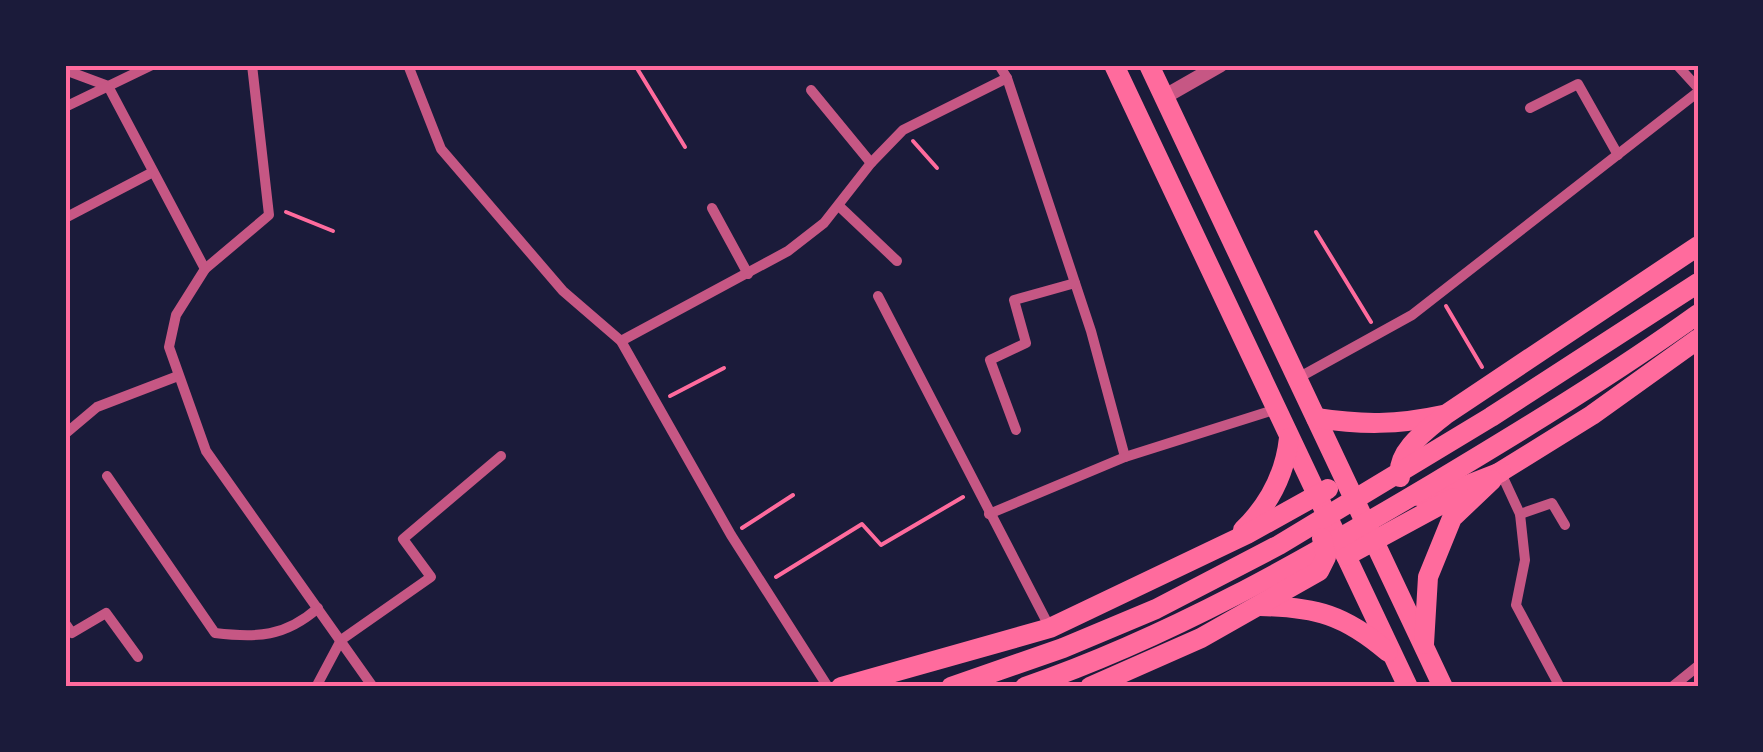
<svg xmlns="http://www.w3.org/2000/svg" width="1763" height="752" font-family="'Libre Baskerville',serif">
<style>
.lines{fill:none;stroke-linecap:round;stroke-linejoin:round}
.path{stroke:#ff6b9d;stroke-width:4}
.minor{stroke:#c65784;stroke-width:10}
.tertiary{stroke:#c65784;stroke-width:15}
.primary{stroke:#ff6b9d;stroke-width:20}
.neatline{fill:none;stroke:#ff6b9d;stroke-width:4}
</style>
<rect width="100%" height="100%" fill="#1b1b3a"/>
<g class="lines">
<g class="path">
<path d="M635,65L685,147"/>
<path d="M913,141L937,168"/>
<path d="M286,212L333,231"/>
<path d="M1316,232L1371,322"/>
<path d="M1446,306L1482,367"/>
<path d="M670,396L724,368"/>
<path d="M742,528L793,495"/>
<path d="M776,577L862,524L881,545L963,497"/>
</g>
<g class="minor">
<path d="M252,65L269,215L205,269L176,315L169,347L206,451L373,687"/>
<path d="M408,65L441,149L563,291L621,341L731,535L828,687"/>
<path d="M999,65L1007,78L1091,331L1125,457"/>
<path d="M1440,65H1441"/>
<path d="M1677,65L1698,88"/>
<path d="M65,70L108,86"/>
<path d="M108,86L205,269"/>
<path d="M811,90L871,163"/>
<path d="M65,107L152,65"/>
<path d="M1530,108L1578,84L1618,155"/>
<path d="M840,207L897,261"/>
<path d="M712,208L748,274"/>
<path d="M65,218L153,172"/>
<path d="M878,296L1050,628"/>
<path d="M621,341L788,251L824,223L871,163L903,130L1007,78"/>
<path d="M1298,378L1412,315L1698,92"/>
<path d="M1016,430L990,360L1026,343L1014,300L1075,283"/>
<path d="M65,434L97,407L178,376"/>
<path d="M1501,473L1520,514L1525,560L1516,605L1560,687"/>
<path d="M107,476L215,633C257,638 285,637 318,608"/>
<path d="M989,514L1125,457L1277,409"/>
<path d="M1520,514L1552,503L1565,525"/>
<path d="M65,623L72,633L106,613L138,657"/>
<path d="M316,687L341,640L431,577L403,539L501,456"/>
<path d="M1672,687L1698,666"/>
</g>
<path class="tertiary" d="M1164,97L1220,65"/>
<g class="primary">
<path d="M1114,65L1408,687"/>
<path d="M1149,65L1443,687"/>
<path d="M1316,418C1362,425 1397,425 1443,415"/>
<path d="M1400,477C1396,451 1427,430 1445,415L1698,246"/>
<path d="M1492,477L1592,415L1698,339"/>
<path d="M1418,496L1447,493L1501,472"/>
<path d="M1243,530C1270,504 1285,474 1289,438"/>
<path d="M1346,556L1453,498"/>
<path d="M1260,606C1316,607 1345,615 1388,652"/>
<path d="M1424,644L1428,577L1452,518L1492,480"/>
<path d="M841,687L1050,628L1247,534L1328,489"/>
<path d="M951,687L1063,648L1156,609L1279,545L1491,417L1698,283"/>
<path d="M1025,687C1170,637 1303,561 1434,483C1524,429 1613,375 1698,314"/>
<path d="M1090,687L1201,638L1319,571L1326,557L1322,538"/>
</g>
</g>
<rect width="1763" height="752" fill="none" stroke="#1b1b3a" stroke-width="135"/>
<rect x="68" y="68" width="1628" height="616" class="neatline"/>
</svg>
